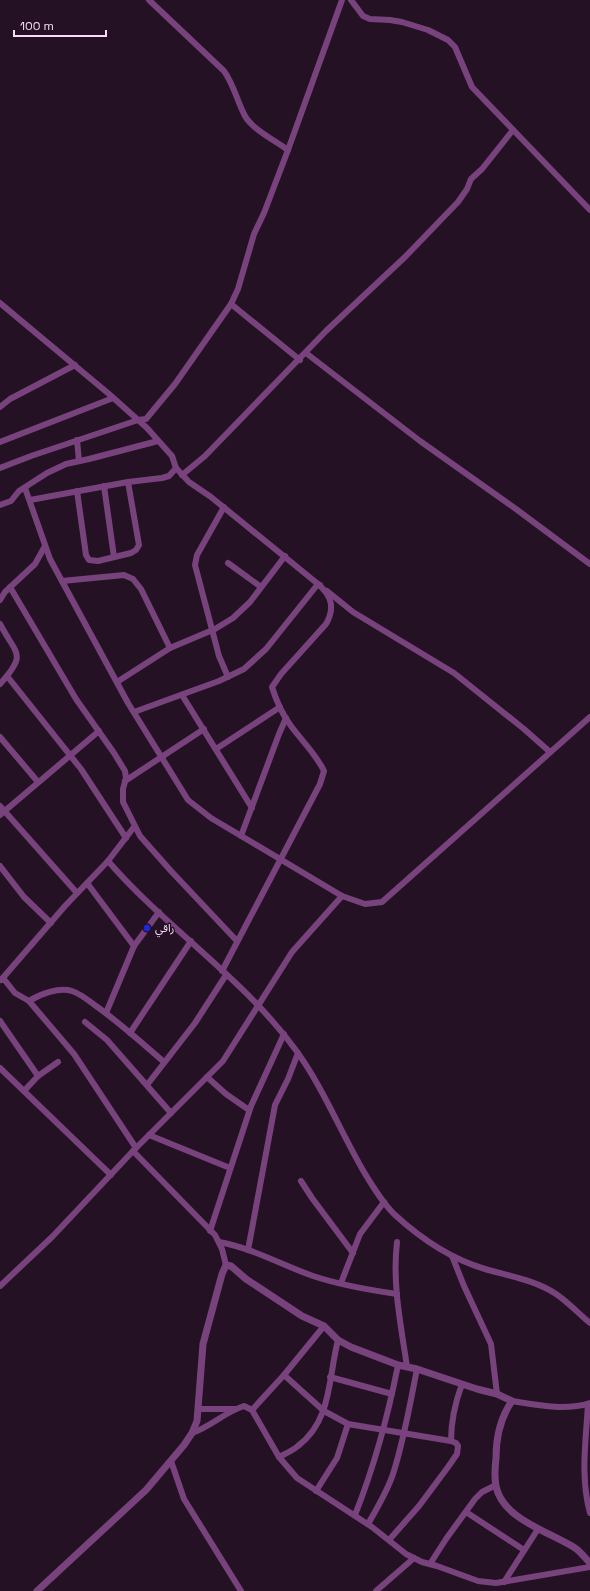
<svg xmlns="http://www.w3.org/2000/svg" width="590" height="1591" font-family="'Space Grotesk','Noto Sans Arabic',sans-serif">
<style>
.lines{fill:none;stroke-linecap:round;stroke-linejoin:round}
.minor{stroke:#78437d;stroke-width:6}
.tertiary{stroke:#78437d;stroke-width:7}
.poi-dot{fill:#1f25e2;stroke:#241224;stroke-width:1.5}
.labels{text-anchor:middle;dominant-baseline:central;stroke-width:3;stroke-linejoin:round;paint-order:stroke}
.poi-label{font-size:11px;fill:#fadafa;stroke:#241224;text-anchor:start}
</style>
<rect width="100%" height="100%" fill="#241224"/>
<g class="lines">
<g class="minor">
<path d="M149,0L224,71C234,85 237,101 245,116C252,129 276,141 288,150"/>
<path d="M351,0L363,16L370,19L390,20L402,22L428,30L448,40L455,47L472,87L590,210"/>
<path d="M0,303L109,394L147,428L172,456L176,468L169,476L162,478L128,482L30,500"/>
<path d="M231,304L300,360"/>
<path d="M306,353L420,441L516,509L590,564"/>
<path d="M0,407L10,399L75,365"/>
<path d="M77,440L79,461"/>
<path d="M0,442L113,398"/>
<path d="M0,468L31,456L138,420L146,419L175,384L231,304L238,289L254,234L264,213L288,150L342,0"/>
<path d="M176,468L189,482L211,497L318,584C332,596 335,608 326,624L281,674L272,687C276,700 282,714 291,726C302,741 316,754 324,771L320,784L222,971"/>
<path d="M182,475L205,456L326,331L405,257L458,202L467,189L471,179L482,169L513,130"/>
<path d="M104,486L114,557"/>
<path d="M25,488L50,559L128,703L188,800L211,818L342,896L365,904L382,902L590,717"/>
<path d="M77,491L86,555L89,560L98,561L131,553L136,550L139,545L128,482"/>
<path d="M0,505L11,501L19,491L47,473L66,464L89,459L158,441"/>
<path d="M224,507L197,555L195,565L219,656L228,677"/>
<path d="M228,563L261,587"/>
<path d="M62,581L124,575L133,579L141,589L170,648"/>
<path d="M10,587L76,699L114,753L125,771L126,778L123,789V802L140,836L171,871L237,941"/>
<path d="M327,591L353,612L454,673L524,729L550,752"/>
<path d="M0,600L5,592L35,564L45,546"/>
<path d="M0,624C16,655 28,653 0,684"/>
<path d="M7,676L81,769L126,838"/>
<path d="M117,682L170,648L215,629L233,618L250,602L285,556"/>
<path d="M182,695L252,808"/>
<path d="M134,712L219,681L244,669L266,649L318,584L320,585"/>
<path d="M0,737L38,782"/>
<path d="M216,749L280,707"/>
<path d="M125,781L204,729"/>
<path d="M0,806L77,893"/>
<path d="M0,815L99,731"/>
<path d="M241,836L279,734L286,718"/>
<path d="M108,861C166,928 242,977 295,1049C323,1087 340,1131 364,1172C373,1187 382,1202 394,1214C420,1238 451,1259 485,1269C509,1276 535,1280 556,1294C568,1302 579,1314 590,1323"/>
<path d="M0,866L24,897L51,923"/>
<path d="M87,883L134,946"/>
<path d="M3,978L15,993L29,1001L74,1054L136,1148"/>
<path d="M1,980L65,906L108,861L134,827"/>
<path d="M29,1001C40,994 59,987 72,991C81,994 89,1001 96,1006C120,1023 142,1043 164,1062"/>
<path d="M106,1013L134,946L159,912"/>
<path d="M0,1021L38,1076"/>
<path d="M85,1022L107,1040L171,1113"/>
<path d="M130,1033L191,941"/>
<path d="M0,1068L111,1175"/>
<path d="M207,1077L226,1094L249,1110"/>
<path d="M147,1085L195,1023L226,975"/>
<path d="M24,1091L38,1076L58,1062"/>
<path d="M149,1135L230,1168"/>
<path d="M133,1151L215,1235L222,1249L226,1265"/>
<path d="M301,1181L312,1198L353,1253"/>
<path d="M210,1231L251,1106L284,1034"/>
<path d="M219,1242C252,1248 282,1265 313,1276C340,1285 369,1290 397,1294"/>
<path d="M397,1242C392,1284 401,1325 407,1367"/>
<path d="M248,1250L275,1105L288,1079L298,1053"/>
<path d="M452,1256L464,1286L491,1344L497,1394"/>
<path d="M341,1283L360,1234L384,1202"/>
<path d="M0,1286L52,1237L133,1151L223,1061L292,952L342,896"/>
<path d="M324,1326L284,1375L324,1411L348,1424L451,1441L456,1443L458,1446L457,1454L448,1467L419,1506L389,1540"/>
<path d="M330,1377L392,1394"/>
<path d="M512,1401C537,1405 565,1411 590,1403"/>
<path d="M588,1404C586,1440 580,1477 590,1513"/>
<path d="M198,1409H235"/>
<path d="M252,1410L284,1375"/>
<path d="M192,1433C210,1427 225,1412 244,1406L252,1410L279,1457L297,1478L372,1527L406,1554L422,1562L437,1566L478,1581L496,1583L590,1567"/>
<path d="M451,1441C451,1421 455,1403 462,1384"/>
<path d="M279,1457C285,1454 292,1451 298,1446C332,1420 328,1379 338,1340"/>
<path d="M171,1461L184,1499L241,1591"/>
<path d="M316,1491L337,1458L348,1424"/>
<path d="M466,1512L524,1550"/>
<path d="M355,1515C374,1467 388,1416 398,1365"/>
<path d="M368,1524C377,1508 387,1492 393,1474C404,1440 410,1404 417,1369"/>
<path d="M430,1564L446,1539L475,1499L482,1492L496,1485"/>
<path d="M504,1582L538,1529"/>
<path d="M376,1591L414,1558"/>
</g>
<path class="tertiary" d="M37,1591L146,1490L184,1445L192,1433L197,1421L203,1344L222,1274L226,1265L231,1266L246,1279L302,1316L324,1326L338,1340L351,1347L398,1365L417,1369L477,1389L497,1394L512,1401C500,1418 496,1437 496,1458C495,1467 494,1477 496,1486C502,1519 550,1532 575,1548C580,1551 585,1558 590,1563"/>
</g>
<circle class="poi-dot" cx="147" cy="928" r="4"/>
<g class="labels">
<g class="poi-label">
<text x="155" y="928">راقي</text>
</g>
</g>
<path d="M14 30v6h92v-6" fill="none" stroke="#fadafa" stroke-width="2"/>
<text x="20" y="30" font-size="12" fill="#fadafa" stroke="#241224" stroke-width="3" paint-order="stroke">100 m</text>
</svg>
